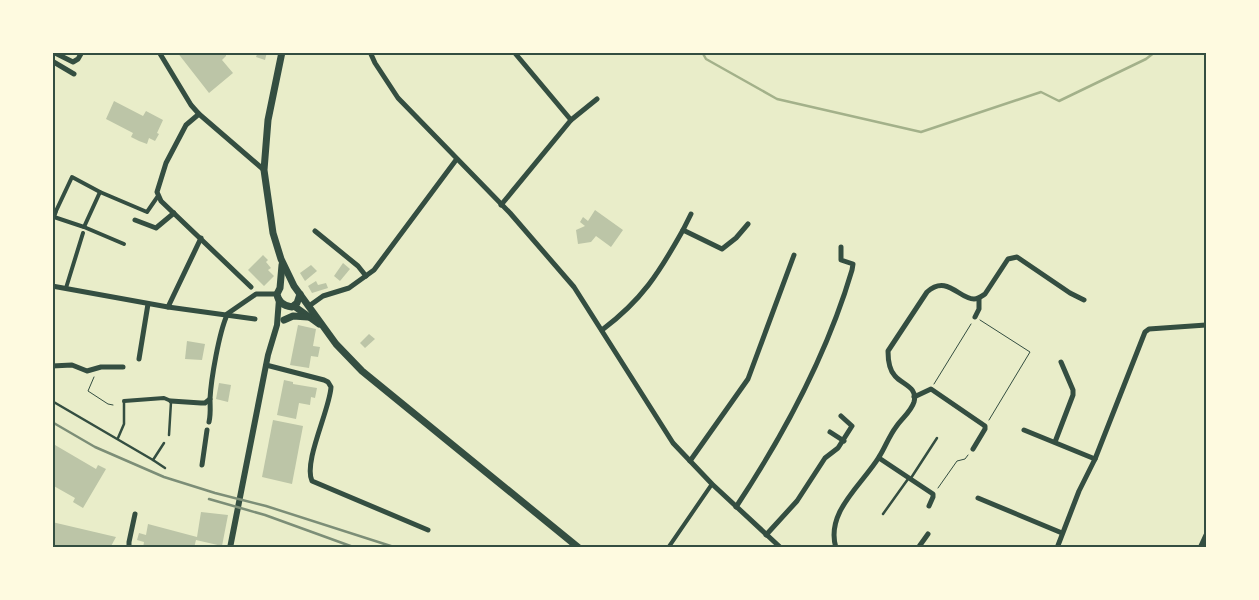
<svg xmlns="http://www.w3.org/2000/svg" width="1259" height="600" font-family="'Titillium Web',sans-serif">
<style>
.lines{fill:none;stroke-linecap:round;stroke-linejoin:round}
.stream{stroke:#a3b18a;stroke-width:2.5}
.building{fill:#bcc5a7}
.path{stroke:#344e41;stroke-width:1}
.service{stroke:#344e41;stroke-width:2.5}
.pedestrian{stroke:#344e41;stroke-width:4}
.minor{stroke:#344e41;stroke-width:5}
.tertiary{stroke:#344e41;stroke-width:6}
.secondary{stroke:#344e41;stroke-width:7}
.rail{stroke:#7c8e77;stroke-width:2.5}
.neatline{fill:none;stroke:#344e41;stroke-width:2}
</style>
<rect width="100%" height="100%" fill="#e9edc9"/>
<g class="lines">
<path class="stream" d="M702,52L706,59L777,99L921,132L1041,92L1059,101L1146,59L1155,52"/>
</g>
<g class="building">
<path d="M177,52H226V56L222,60L233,73L209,93Z"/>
<path d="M258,52H267L265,60L256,57Z"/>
<path d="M114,101L143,116L146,111L163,120L157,133L159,134L155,141L149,138L147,144L139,141L131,137L133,133L106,119Z"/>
<path d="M595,210L623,230L611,247L596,236L591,242L578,244L576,230L585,226L580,222L583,217L588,221Z"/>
<path d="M263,255L268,260L266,262L271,268L268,270L274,276L264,286L248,270Z"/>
<path d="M343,263L350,269L340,281L334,276Z"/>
<path d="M311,265L317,271L305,281L300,273Z"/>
<path d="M316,281L318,285L326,283L328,288L312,293L308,286Z"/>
<path d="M298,325L316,329L313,346L320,347L318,357L311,356L309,368L290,365Z"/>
<path d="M369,334L375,339L365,348L360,343Z"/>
<path d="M187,341L205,344L202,360L185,359Z"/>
<path d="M284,380L293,382V384L317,388L315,398L311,397L310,405L299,403L296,419L277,415Z"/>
<path d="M219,383L231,385L228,402L216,399Z"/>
<path d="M273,420L303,426L292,484L262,477Z"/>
<path d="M55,445L96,469L98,465L106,469L83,508L73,502L75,498L52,485V450Z"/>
<path d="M201,512L228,515L222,546L196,540L194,548H143L144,542L137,540L139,533L146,535L148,524L197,537Z"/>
<path d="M52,522L116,537L110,548H52Z"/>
</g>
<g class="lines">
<g class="path">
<path d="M980,320L1030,352L989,420"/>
<path d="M94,377L88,391L108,404L113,405"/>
<path d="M934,384L971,324"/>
<path d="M938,488L957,461L965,459L968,455"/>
</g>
<g class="service">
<path d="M52,401L153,460L164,443"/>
<path d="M169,435L171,402"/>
<path d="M118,438L124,424V401"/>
<path d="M153,460L165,468"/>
<path d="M911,478L937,438"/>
<path d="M883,514L908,479"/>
</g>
<g class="pedestrian">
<path d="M52,210L56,211L72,177L100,192L147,212L158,196"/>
<path d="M56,211L54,217L84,227L100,192"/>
<path d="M84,227L124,244"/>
<path d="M66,288L83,233"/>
<path d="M124,401L164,398L171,401"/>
<path d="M668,548L712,484"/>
</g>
<g class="minor">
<path d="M53,52L73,62L78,59L82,52"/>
<path d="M159,52L191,105L199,114L264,170"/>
<path d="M370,52L375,63L398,98L510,213L574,287L673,443L712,484L781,548"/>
<path d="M514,52L571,120"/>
<path d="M52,61L74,74"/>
<path d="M199,114L186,125L166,163L157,192L161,201L251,287"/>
<path d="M501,205L571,120L597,99"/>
<path d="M135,220L156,228L174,213"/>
<path d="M683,230L691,214"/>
<path d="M315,231L358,266L366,276"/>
<path d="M52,286L168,307L255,319"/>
<path d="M309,306L323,296L349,288L374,270L456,160"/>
<path d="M168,307L201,238"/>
<path d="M227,314L256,294H277"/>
<path d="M975,317L979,309V298"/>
<path d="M602,330C642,300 659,273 683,230L722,249L736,238L748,224"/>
<path d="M139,359L148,304"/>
<path d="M266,365L324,380L328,382L331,387C330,409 303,462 312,481L428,530"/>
<path d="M52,366L72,365L87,371L101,367H123"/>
<path d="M914,397L931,389L985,426V429L973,449"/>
<path d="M171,401L201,403H205L210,399"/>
<path d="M209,422C211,413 210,407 210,399C211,379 219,333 227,315"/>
<path d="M1024,430L1095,459"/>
<path d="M830,432L844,441"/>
<path d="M1055,442L1073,395V390L1061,362"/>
<path d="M879,458L933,494V497L929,506"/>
<path d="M690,461L748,379L794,255"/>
<path d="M202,465L207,430"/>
<path d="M978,498L1062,533"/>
<path d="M736,507C785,433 827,355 852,270L853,264L841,260V247"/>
<path d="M766,535L797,501L825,458L838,448L852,426L841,416"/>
<path d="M129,548V542L135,514"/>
<path d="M836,548C825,512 862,485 879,457C885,448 889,436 896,427C901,419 911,412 914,402C918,387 903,385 895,376C889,370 888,359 888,351L927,292C947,274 959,299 974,299C978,299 982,296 985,294L1008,259L1017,257L1070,293L1084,300"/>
<path d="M918,548L928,534"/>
<path d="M1057,548L1079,491L1095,459L1145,332L1149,329L1206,325"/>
<path d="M1200,548L1206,535"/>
</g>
<path class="tertiary" d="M230,548L268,355L277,325L279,299"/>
<g class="secondary">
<path d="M282,52L268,120L264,170L273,233L281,259L294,286L336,344L362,371L579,548"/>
<path d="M282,265L280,288L277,294C278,302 284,306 292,307L297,303L300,294"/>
<path d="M294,306L319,324"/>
<path d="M284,320L293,316L308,317"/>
</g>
<g class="rail">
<path d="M52,422L95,447L164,477L215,493L266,506L397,548"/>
<path d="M209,499L265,515L356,548"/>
</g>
</g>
<rect width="1259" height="600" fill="none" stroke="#fefae0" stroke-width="108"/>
<rect x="54" y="54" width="1151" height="492" class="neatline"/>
</svg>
